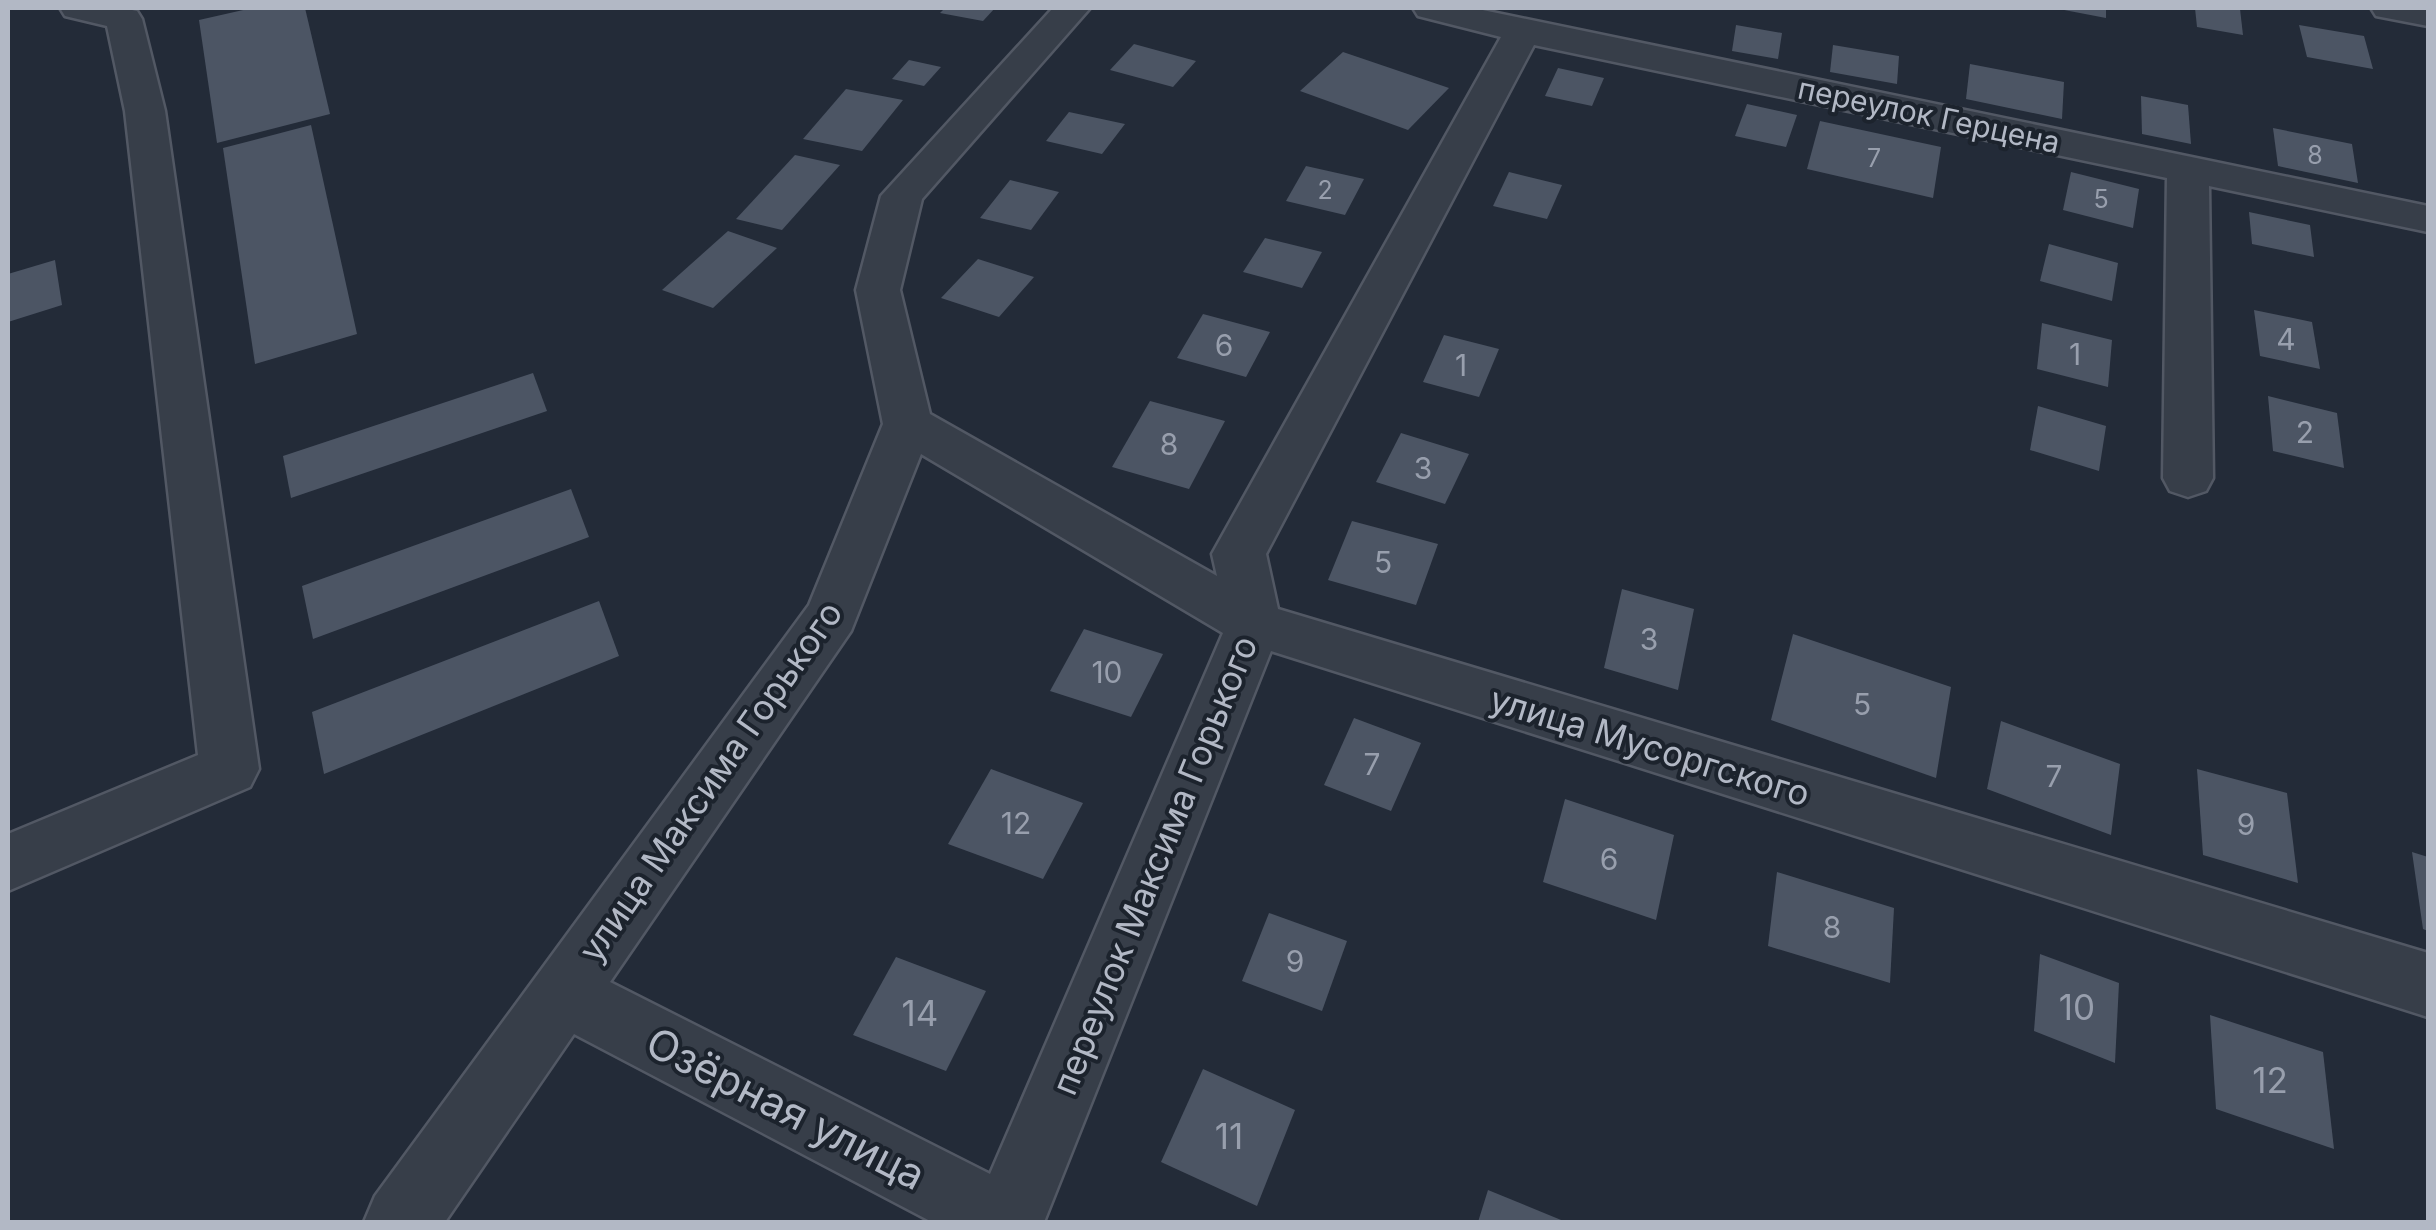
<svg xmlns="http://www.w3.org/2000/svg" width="2436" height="1230" font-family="Inter,sans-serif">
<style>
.building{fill:#4c5564}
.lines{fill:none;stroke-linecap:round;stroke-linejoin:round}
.minor-casing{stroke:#525864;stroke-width:5}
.minor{fill:#373e49;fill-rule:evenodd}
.labels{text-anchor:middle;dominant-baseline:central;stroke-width:8;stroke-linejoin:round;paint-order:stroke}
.far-number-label{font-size:25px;fill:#989fad}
.far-street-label{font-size:30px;fill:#b2b8c5;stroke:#1c232d}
.number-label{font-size:30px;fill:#989fad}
.street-label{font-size:35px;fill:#b2b8c5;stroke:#1c232d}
.near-number-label{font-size:35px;fill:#989fad}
.near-street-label{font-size:42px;fill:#b2b8c5;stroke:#1c232d}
</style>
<rect width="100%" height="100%" fill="#232b38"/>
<g class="building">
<path d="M252,8H305L330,114L217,143L199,20Z"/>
<path d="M945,8H995L983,21L940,13Z"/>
<path d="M2059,8H2106V18L2059,9Z"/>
<path d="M2195,8L2240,9L2243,35L2197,27Z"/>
<path d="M1736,25L1782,33L1778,59L1732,51Z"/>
<path d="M2299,25L2364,36L2373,69L2307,57Z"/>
<path d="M1134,44L1196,61L1173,87L1110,70Z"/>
<path d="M1833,45L1899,56L1897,84L1830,72Z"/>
<path d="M1343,52L1449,88L1408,130L1300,91Z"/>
<path d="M909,60L941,67L924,86L892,79Z"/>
<path d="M1970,64L2064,82L2062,119L1966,99Z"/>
<path d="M1558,68L1604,78L1592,106L1545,96Z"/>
<path d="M846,89L903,100L862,151L803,139Z"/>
<path d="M2141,96L2188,105L2191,144L2142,134Z"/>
<path d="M1747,104L1797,115L1786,147L1735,136Z"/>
<path d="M1069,112L1125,124L1102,154L1046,141Z"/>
<path d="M1820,121L1941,147L1933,198L1807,169Z"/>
<path d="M311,125L357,334L255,364L223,148Z"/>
<path d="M2273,128L2352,144L2358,183L2278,166Z"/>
<path d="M795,155L840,165L782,230L736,219Z"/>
<path d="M1306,166L1364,179L1345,215L1286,201Z"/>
<path d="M1509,172L1562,185L1547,219L1493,206Z"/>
<path d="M2071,172L2139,189L2133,228L2063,210Z"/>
<path d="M1010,180L1059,192L1031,230L980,218Z"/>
<path d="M2249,212L2310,225L2314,257L2252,244Z"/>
<path d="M728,231L777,248L713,308L662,290Z"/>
<path d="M1265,238L1322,252L1302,288L1243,272Z"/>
<path d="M2049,244L2118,263L2112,301L2040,281Z"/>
<path d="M978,259L1034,277L999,317L941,298Z"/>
<path d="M55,260L62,305L8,322V274Z"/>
<path d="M2254,310L2312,322L2320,369L2260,356Z"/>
<path d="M1203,314L1270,332L1246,377L1177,358Z"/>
<path d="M2042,323L2112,340L2108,387L2037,369Z"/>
<path d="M1444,335L1499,349L1479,397L1423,382Z"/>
<path d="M533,373L547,411L291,498L283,456Z"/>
<path d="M2268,396L2337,413L2344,468L2273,451Z"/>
<path d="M1150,401L1225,421L1189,489L1112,467Z"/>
<path d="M2038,406L2106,426L2099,471L2030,450Z"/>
<path d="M1401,433L1469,454L1445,504L1376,482Z"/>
<path d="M571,489L589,537L313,639L302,586Z"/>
<path d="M1352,521L1438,544L1416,605L1328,580Z"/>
<path d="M1622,589L1694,609L1678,690L1604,668Z"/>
<path d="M599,601L619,656L324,774L312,712Z"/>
<path d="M1084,629L1163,654L1131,717L1050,691Z"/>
<path d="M1793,634L1951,687L1936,778L1771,720Z"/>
<path d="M1354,718L1421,743L1391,811L1324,785Z"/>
<path d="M2001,721L2120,764L2111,835L1987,789Z"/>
<path d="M991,769L1083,803L1043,879L948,844Z"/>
<path d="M2197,769L2287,793L2298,883L2203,855Z"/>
<path d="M1565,799L1674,835L1656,920L1543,882Z"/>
<path d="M2412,852L2428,857V931L2423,929Z"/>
<path d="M1777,872L1894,908L1890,983L1768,946Z"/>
<path d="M1269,913L1347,941L1322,1011L1242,981Z"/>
<path d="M2040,954L2119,983L2115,1063L2034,1031Z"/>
<path d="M896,957L986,991L946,1071L853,1035Z"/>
<path d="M2210,1015L2323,1052L2334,1149L2216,1109Z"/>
<path d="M1203,1069L1295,1110L1257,1206L1161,1162Z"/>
<path d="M1488,1190L1566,1222H1478Z"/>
</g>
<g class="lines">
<g class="minor-casing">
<g id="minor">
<path d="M60,8H122L137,11L142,19L165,111L259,769L250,787L8,891V834L198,755L125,111L107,26L65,16Z"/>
<path d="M1053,8H1090L922,199L900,290L930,414L1217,576L1212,554L1501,37L1418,16L1413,8H1473L2428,206V232L2209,186L2213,478L2206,491L2188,497L2170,491L2163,478L2167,178L1534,45L1266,554L1278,609L2428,953V1017L1271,651L1044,1222H932L574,1034L445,1222H364L375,1196L809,605L883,424L856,290L881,196ZM921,454L1223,633L990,1174L610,982L851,631Z"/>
<path d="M2371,8H2428V26L2376,16Z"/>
</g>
</g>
<use href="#minor" class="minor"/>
</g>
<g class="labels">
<g class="far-number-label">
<text x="2315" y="155">8</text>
<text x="1874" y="158">7</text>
<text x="1325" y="190">2</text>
<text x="2101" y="199">5</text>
</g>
<g class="far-street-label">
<text transform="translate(1929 115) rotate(12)">переулок Герцена</text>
</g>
<g class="number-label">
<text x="2286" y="339">4</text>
<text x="1224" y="345">6</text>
<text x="2075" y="354">1</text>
<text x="1461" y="365">1</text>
<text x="2305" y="432">2</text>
<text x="1169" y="444">8</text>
<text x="1423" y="468">3</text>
<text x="1383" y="562">5</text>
<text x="1649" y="639">3</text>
<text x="1107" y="672">10</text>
<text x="1862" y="704">5</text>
<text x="1372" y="764">7</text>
<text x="2054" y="776">7</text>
<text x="1016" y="823">12</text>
<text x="2246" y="824">9</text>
<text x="1609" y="859">6</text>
<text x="1832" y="927">8</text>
<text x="1295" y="961">9</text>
</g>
<g class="street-label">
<text transform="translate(1650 746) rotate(17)">улица Мусоргского</text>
<text transform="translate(710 781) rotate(-55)">улица Максима Горького</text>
<text transform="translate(1154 865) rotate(-68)">переулок Максима Горького</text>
</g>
<g class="near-number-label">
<text x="2077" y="1007">10</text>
<text x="920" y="1013">14</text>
<text x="2270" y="1080">12</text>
<text x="1229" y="1136">11</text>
</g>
<g class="near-street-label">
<text transform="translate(786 1108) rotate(27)">Озёрная улица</text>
</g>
</g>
<rect width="2436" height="1230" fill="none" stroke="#b2b8c5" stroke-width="20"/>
</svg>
